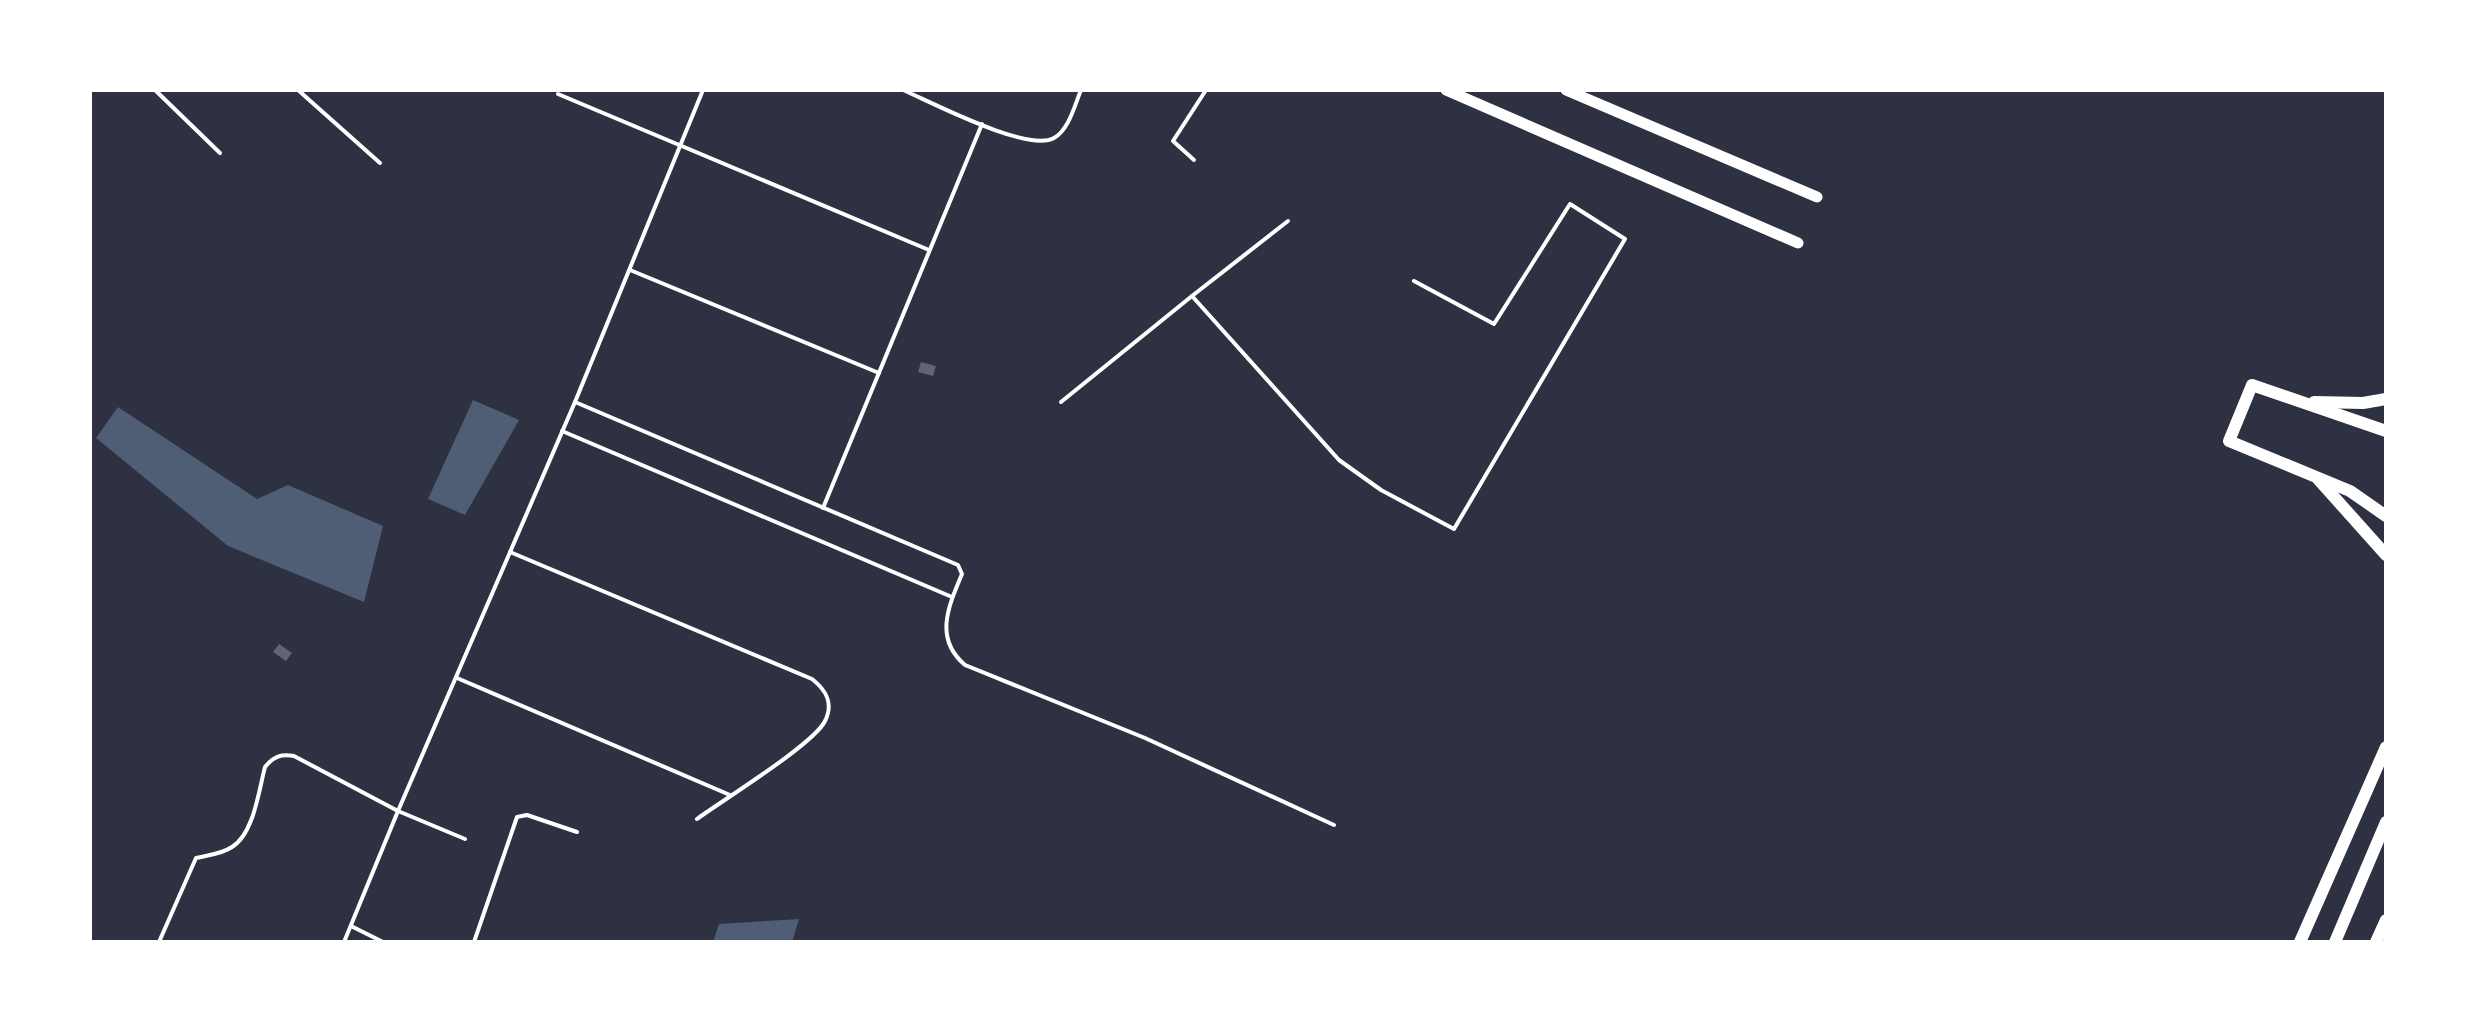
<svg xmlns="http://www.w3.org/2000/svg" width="2476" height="1032" font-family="Georgia,serif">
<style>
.water{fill:#4f5d75}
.building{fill:#626471}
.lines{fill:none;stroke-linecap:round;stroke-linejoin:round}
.service{stroke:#fff;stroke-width:4}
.tertiary{stroke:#fff;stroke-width:11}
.secondary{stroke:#fff;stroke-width:12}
</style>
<rect width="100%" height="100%" fill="#2d3142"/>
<g class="water">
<path d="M473,400L519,420L465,515L428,499Z"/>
<path d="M118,407L257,499L288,485L383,526L364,602L228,546L96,438Z"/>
<path d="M799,919L792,942H713L719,924Z"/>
</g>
<g class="building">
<path d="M921,362L936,366L933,376L918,372Z"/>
<path d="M279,644L292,653L286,661L273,652Z"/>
</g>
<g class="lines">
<g class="service">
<path d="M155,90L220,153"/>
<path d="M298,90L380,163"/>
<path d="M703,90L575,402L958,565L962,574C948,607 934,639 965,665L1145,738L1334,825"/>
<path d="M903,90C931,102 1028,153 1054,138C1069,130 1075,104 1081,90"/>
<path d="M90,91V90"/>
<path d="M558,94L929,250"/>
<path d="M1194,160L1173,141L1206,90"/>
<path d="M1288,221L1192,296L1339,460L1381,490L1454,529L1625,239L1570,204L1494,324L1414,281"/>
<path d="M630,270L879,373"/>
<path d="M1061,402L1192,296"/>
<path d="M562,431L952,597"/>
<path d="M823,508L982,124"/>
<path d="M510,552L812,679C826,690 834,703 825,721C814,744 723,800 697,819"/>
<path d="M457,678L730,795"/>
<path d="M465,839L398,811L575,402"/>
<path d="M351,926L383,942"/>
<path d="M159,942L196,858C208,855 222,854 232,847C254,834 259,789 265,767C274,756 281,754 294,756L398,811L344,942"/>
<path d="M474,942L517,817L527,815L577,832"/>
</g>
<g class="tertiary">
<path d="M1446,90L1798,243"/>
<path d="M1566,90L1817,197"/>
</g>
<g class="secondary">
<path d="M2314,402L2363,403L2386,399"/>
<path d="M2386,431L2252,385L2229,441L2350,491L2386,516"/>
<path d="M2318,479L2386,555"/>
<path d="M2300,942L2386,747"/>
<path d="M2335,942L2386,822"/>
<path d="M2376,942L2386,920"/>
</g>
</g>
<rect width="2476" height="1032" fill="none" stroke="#ffffff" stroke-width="184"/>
</svg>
